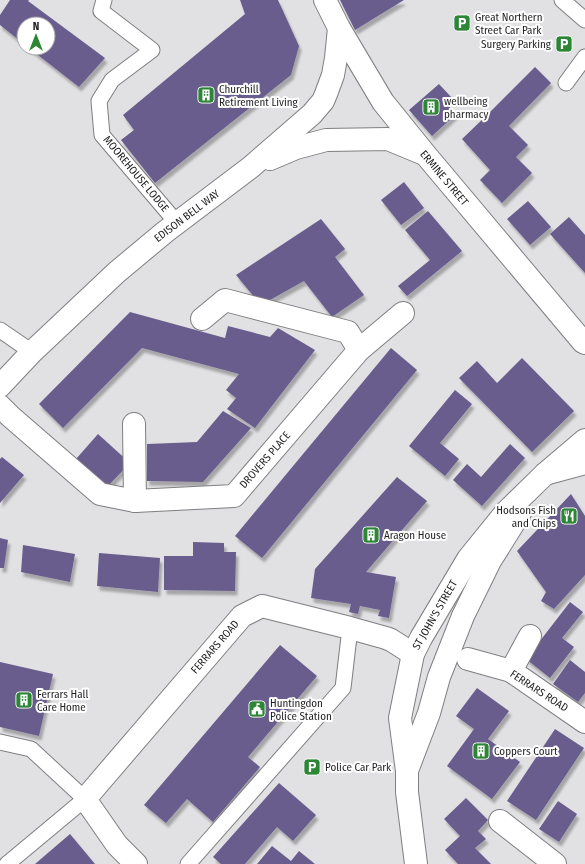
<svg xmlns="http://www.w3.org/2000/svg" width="585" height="864" font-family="'Fira Sans Condensed',sans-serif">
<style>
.building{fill:#695d8e;filter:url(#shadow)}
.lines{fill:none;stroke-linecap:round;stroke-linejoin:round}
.lane-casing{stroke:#7f7f82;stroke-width:17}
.street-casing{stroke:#7f7f82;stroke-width:24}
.secondary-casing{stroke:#7f7f82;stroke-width:24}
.lane{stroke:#fff;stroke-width:15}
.street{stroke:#fff;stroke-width:22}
.secondary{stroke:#fff;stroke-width:22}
.labels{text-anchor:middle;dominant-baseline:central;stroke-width:4;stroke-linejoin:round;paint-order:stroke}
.poi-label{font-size:11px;fill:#201f21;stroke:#fff;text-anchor:start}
.street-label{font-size:11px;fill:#201f21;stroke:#fff}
</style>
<defs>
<filter id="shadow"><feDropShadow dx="2.5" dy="4.5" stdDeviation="1" flood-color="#0004"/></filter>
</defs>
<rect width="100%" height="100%" fill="#e1e0e3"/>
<g class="building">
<path d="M10,0H29L28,1L105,58L79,87L29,48H48V24H24V44L0,25V15Z"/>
<path d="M240,0H278L299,46L291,75L155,183L121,140L134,130L123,115L245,14Z"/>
<path d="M340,0H404L355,30Z"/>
<path d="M535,67L551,83L509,126L528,145L516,157L532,173L502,203L480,180L490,170L462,139L488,114Z"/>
<path d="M439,84L452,98L446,103L456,114L432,136L409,110Z"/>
<path d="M404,182L424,208L401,225L381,200Z"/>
<path d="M528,201L551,227L530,245L507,219Z"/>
<path d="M428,211L462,251L407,296L398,286L430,260L405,230Z"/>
<path d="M569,217L585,235V273L550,234Z"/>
<path d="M321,219L345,249L335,257L364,295L332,317L304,281L261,305L236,275Z"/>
<path d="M130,312L225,338L228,326L270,337L278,328L315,350L255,428L227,409L236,398L226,390L239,374L142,348L63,428L39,404Z"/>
<path d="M391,348L417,370L262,558L235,536Z"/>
<path d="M522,358L574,411L532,452L459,378L477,361L497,383Z"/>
<path d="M455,390L472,404L440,443L459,459L445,476L409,446Z"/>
<path d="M223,411L251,428L203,482L147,481V444L197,442Z"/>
<path d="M98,434L130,463L107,487L76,459Z"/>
<path d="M510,444L525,458L482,506L453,480L467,464L481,477Z"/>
<path d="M2,457L24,475L0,503V459Z"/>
<path d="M397,477L427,501L366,572L396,577L389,618L378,616L380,610L360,606L358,614L349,612L351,604L311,598L315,569Z"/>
<path d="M571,494L585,516V575L554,609L541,601L546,592L517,551Z"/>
<path d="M0,538L8,540L4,568H0Z"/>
<path d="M193,542L224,543V552H236L235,591L164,590V556H193Z"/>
<path d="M23,545L75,554L70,582L21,572Z"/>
<path d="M99,553L160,558L158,592L97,586Z"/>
<path d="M570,602L583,612L562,638L574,647L550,678L526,659Z"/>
<path d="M280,645L317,676L248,757L260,767L213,822L187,799L166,823L144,805Z"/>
<path d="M570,660L585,672V693L578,702L553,684Z"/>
<path d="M0,662L53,674L39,736L0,727Z"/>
<path d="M477,688L509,711L488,739L520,762L492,799L447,766L474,729L456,716Z"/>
<path d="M555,729L584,748L536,820L507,801Z"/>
<path d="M279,783L316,815L293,841L277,827L245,864H221L213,857Z"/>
<path d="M466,798L488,820L478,831L486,839L475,848L491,864H458L445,850L460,836L444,819Z"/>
<path d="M558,801L577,814L559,842L539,829Z"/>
<path d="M70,834L95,864H35Z"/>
<path d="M272,846L291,861L299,851L315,864H257Z"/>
</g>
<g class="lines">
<g class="lane-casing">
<g id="lane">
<path d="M104,0L101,11L152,50L112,80L99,101L102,135L177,223"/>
<path d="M562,0L585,20"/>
<path d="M566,83L585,57"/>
<path d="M0,330L32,352"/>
<path d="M0,742L31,749L85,799L7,864"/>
<path d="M188,864L343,688L350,628"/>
</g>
</g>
<g class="street-casing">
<g id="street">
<path d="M202,319L225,300L348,332L359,350L403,313"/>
<path d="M0,406L10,416L100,494L135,501L234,496L359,350"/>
<path d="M134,424L135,501"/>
<path d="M545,474L585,463"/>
<path d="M468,659L511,671L585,722"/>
<path d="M511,671L530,636"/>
<path d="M500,821L555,864"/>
<path d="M136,864L117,845L85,799L242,616L262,606L350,628L386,638L391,640L413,654"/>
</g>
</g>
<g class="secondary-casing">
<g id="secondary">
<path d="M325,0L339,28L383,102L425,154L583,342L585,343"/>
<path d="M270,159L296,148L326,140L388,139L424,154"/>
<path d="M0,386L32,352L117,272L165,232L251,167L312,114L323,101L326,94L333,75L336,58L339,28"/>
<path d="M408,768L429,713L439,677L463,616L490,561L520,513"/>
<path d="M416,864L407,792V771L400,718L413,654L421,638L468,559L506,512L545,474L585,440"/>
</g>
</g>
<use href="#lane" class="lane"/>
<use href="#street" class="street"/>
<use href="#secondary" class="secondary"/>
</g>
<defs>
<g id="parking-square" transform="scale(0.9)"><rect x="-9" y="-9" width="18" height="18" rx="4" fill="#2c8636" stroke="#fff"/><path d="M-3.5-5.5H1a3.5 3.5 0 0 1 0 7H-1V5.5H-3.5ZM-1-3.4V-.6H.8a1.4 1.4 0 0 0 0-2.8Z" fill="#fff"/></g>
<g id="building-square" transform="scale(0.9)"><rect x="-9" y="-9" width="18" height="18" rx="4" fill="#2c8636" stroke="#fff"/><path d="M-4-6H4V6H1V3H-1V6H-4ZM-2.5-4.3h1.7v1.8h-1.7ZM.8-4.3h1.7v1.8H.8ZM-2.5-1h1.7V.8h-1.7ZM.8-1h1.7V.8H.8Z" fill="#fff"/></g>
<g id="restaurant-square" transform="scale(0.9)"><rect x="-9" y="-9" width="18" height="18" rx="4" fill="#2c8636" stroke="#fff"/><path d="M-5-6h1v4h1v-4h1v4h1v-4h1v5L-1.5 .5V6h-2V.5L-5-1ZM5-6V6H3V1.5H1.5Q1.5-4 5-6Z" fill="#fff"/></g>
<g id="civic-square" transform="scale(0.9)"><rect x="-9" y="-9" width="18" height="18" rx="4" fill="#2c8636" stroke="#fff"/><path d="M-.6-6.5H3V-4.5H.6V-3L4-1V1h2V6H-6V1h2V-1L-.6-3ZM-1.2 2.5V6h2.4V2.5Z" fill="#fff"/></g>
</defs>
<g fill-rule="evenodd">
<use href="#parking-square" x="462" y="23"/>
<use href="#parking-square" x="564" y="44"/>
<use href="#building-square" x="206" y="95"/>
<use href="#building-square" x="431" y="107"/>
<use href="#restaurant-square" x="569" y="516"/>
<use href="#building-square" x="371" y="535"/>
<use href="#building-square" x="24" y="700"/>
<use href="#civic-square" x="257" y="709"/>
<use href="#building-square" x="481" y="751"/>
<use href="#parking-square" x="312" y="767"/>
</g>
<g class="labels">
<g class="poi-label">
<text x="475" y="17">Great Northern<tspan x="475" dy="13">Street Car Park</tspan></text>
<text x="551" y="44" text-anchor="end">Surgery Parking</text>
<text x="219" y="89">Churchill<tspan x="219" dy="13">Retirement Living</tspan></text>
<text x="444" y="101">wellbeing<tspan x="444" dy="13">pharmacy</tspan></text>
<text x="556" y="510" text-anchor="end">Hodsons Fish<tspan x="556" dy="13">and Chips</tspan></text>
<text x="384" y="535">Aragon House</text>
<text x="37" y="694">Ferrars Hall<tspan x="37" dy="13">Care Home</tspan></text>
<text x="270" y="703">Huntingdon<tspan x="270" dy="13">Police Station</tspan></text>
<text x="494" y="751">Coppers Court</text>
<text x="325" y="767">Police Car Park</text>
</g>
<g class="street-label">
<text transform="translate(136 174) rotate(50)">MOOREHOUSE LODGE</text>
<text transform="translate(444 178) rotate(50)">ERMINE STREET</text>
<text transform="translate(187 216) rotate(-37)">EDISON BELL WAY</text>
<text transform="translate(265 460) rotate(-49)">DROVERS PLACE</text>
<text transform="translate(435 615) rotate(-60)">ST JOHN'S STREET</text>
<text transform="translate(215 647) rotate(-49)">FERRARS ROAD</text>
<text transform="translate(539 691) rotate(33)">FERRARS ROAD</text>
</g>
</g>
<g transform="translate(36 36)"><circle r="19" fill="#ffffff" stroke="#a6a5a6"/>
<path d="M0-3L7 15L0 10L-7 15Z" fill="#2c8636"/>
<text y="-6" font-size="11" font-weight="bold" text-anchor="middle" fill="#201f21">N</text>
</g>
</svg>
